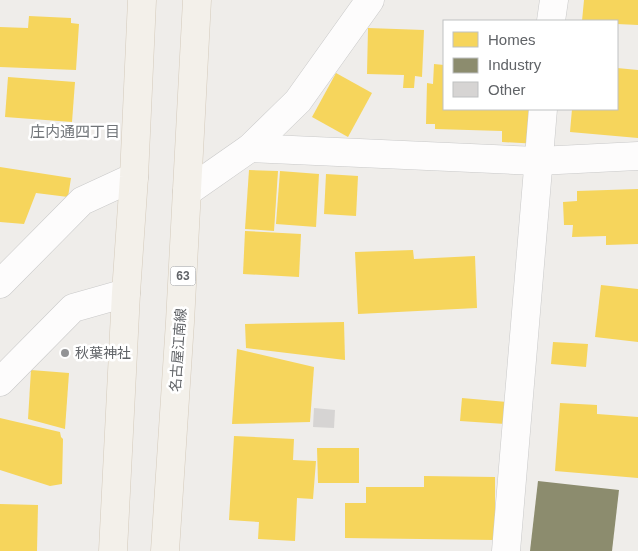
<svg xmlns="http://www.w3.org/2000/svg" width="638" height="551" font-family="Arial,'Noto Sans JP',sans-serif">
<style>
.homes{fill:#f6d55c}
.industry{fill:#8c8c6e}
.building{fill:#d6d4d3}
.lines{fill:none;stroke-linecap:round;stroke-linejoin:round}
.minor-casing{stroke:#c9c9c9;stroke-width:29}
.primary-casing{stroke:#d4cabb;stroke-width:29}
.minor{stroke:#fdfcfc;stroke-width:28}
.primary{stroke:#f3f0ea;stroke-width:28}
.poi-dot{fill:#929395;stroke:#fff;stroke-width:2}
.labels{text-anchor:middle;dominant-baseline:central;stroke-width:5;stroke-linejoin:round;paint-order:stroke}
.shield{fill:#fff;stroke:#909295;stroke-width:1}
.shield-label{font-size:12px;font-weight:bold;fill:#606367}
.street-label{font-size:14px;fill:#606367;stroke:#fff}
.poi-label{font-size:14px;fill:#606367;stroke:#fff;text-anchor:start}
.neighbourhood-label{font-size:15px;fill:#717579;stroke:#fff}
</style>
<rect width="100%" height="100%" fill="#efedea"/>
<g class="homes">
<path d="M584,0H638V25L617,24V21H582Z"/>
<path d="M29,16L71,18V23L79,24L76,70L0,67V27L28,28Z"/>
<path d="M368,28L424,30L422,77L415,76L414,88H403L404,75L367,74Z"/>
<path d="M434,64L444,65V109H541L539,144L502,142V131L435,129V124H426L427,83L433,84Z"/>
<path d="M617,68L638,70V138L570,132L572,109H617Z"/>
<path d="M336,73L372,93L348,137L312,117Z"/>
<path d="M8,77L75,82L72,122L5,117Z"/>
<path d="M0,167L71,178L68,197L36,193L24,224L0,222Z"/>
<path d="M249,170L278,171L274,231L245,229Z"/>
<path d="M280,171L319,174L316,227L276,224Z"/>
<path d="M326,174L358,176L356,216L324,214Z"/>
<path d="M638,189V244L606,245V236L572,237L573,225H564L563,202L577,201V191Z"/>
<path d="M245,231L301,234L299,277L243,274Z"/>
<path d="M413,250L414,259L475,256L477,308L358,314L355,252Z"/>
<path d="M601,285L638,289V342L595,337Z"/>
<path d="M344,322L345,360L246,348L245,324Z"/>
<path d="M553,342L588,344L586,367L551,364Z"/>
<path d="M237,349L314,367L310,422L232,424Z"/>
<path d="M31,370L69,373L65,429L28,419Z"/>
<path d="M462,398L507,402L505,424L460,421Z"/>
<path d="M560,403L597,405V414L638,417V478L555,471Z"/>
<path d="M0,418L60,432L61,437L63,439L62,484L50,486L0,470Z"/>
<path d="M234,436L294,439L293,460L316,461L313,499L297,498L295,541L258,539L259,522L229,520Z"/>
<path d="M317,448H359V483H318Z"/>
<path d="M424,476L495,477V540L345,538V503H366V487H424Z"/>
<path d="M0,504L38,505L37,551H0Z"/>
</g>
<path class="industry" d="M538,481L619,490L612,551H530Z"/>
<path class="building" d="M314,408L335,410L334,428L313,427Z"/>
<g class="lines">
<g class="minor-casing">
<g id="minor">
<path d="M551,21L554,0"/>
<path d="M250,148L538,161L638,156"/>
<path d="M187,192L250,148L298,101L370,0"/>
<path d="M0,284L82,201L134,177"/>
<path d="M0,382L73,308L126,293"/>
<path d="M506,551L543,109"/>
</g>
</g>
<g class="primary-casing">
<g id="primary">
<path d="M113,551L126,293L134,177L142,0"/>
<path d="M165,551L180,322L197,0"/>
</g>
</g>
<use href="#minor" class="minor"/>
<use href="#primary" class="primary"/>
</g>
<circle class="poi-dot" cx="65" cy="353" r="5"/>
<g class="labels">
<rect class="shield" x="170.5" y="266.5" width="25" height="19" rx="4"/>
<g class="shield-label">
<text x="183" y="276">63</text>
</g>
<g class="street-label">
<text transform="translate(178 350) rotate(-86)">名古屋江南線</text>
</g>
<g class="poi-label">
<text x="75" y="353">秋葉神社</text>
</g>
<g class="neighbourhood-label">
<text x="75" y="131">庄内通四丁目</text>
</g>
</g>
<rect x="443" y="20" width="175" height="90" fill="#ffffff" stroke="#bfc1c2"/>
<rect x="453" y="32" width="25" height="15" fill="#f6d55c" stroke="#bfc1c2"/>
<text x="488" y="45" font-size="15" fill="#606367">Homes</text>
<rect x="453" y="58" width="25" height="15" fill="#8c8c6e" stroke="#bfc1c2"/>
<text x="488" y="70" font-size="15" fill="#606367">Industry</text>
<rect x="453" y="82" width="25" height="15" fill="#d6d4d3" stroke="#bfc1c2"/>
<text x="488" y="95" font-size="15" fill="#606367">Other</text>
</svg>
